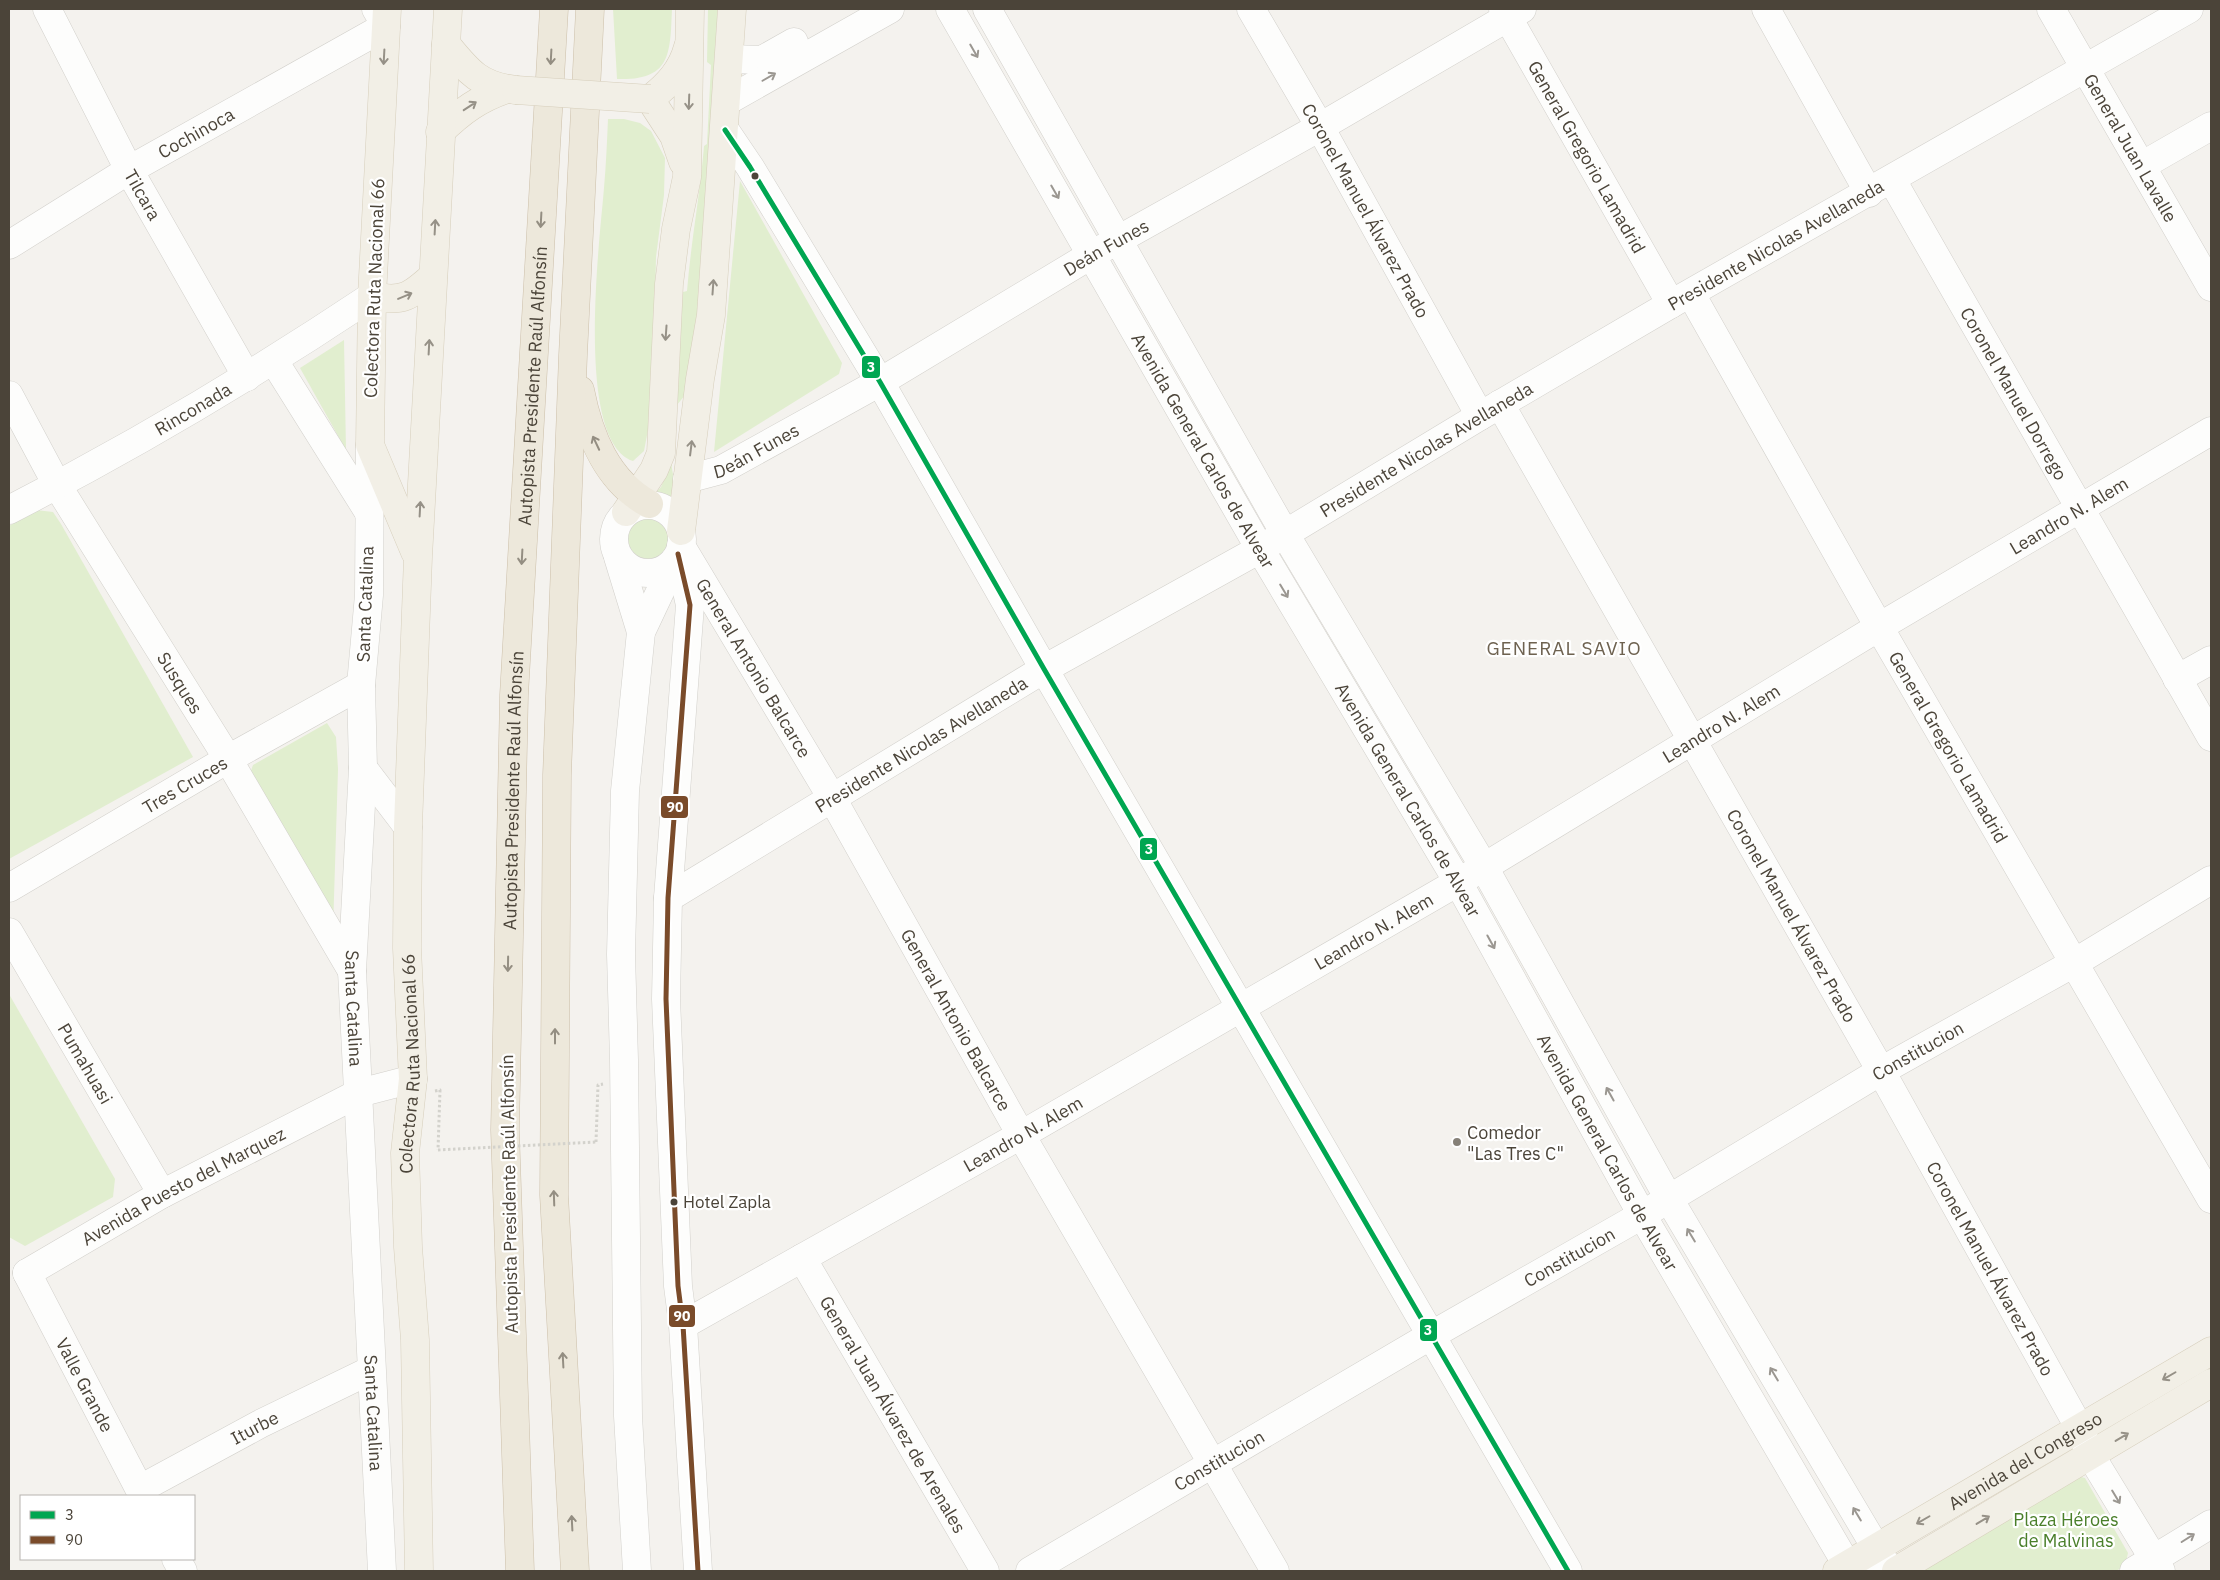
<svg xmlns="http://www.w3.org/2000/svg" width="2220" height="1580" font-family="'IBM Plex Sans',sans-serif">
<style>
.green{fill:#e1eecf}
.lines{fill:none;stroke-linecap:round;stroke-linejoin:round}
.minor-casing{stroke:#d2d0cb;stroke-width:29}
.major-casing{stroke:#d6cebb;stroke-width:29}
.highway-casing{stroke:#ccbfa9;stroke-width:29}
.path{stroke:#d3d2cc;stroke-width:3;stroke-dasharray:2.5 2.5;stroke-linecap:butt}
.minor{stroke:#fdfdfc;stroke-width:28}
.major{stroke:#f2efe6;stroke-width:28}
.highway{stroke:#ede8db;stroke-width:28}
.major-bridge-casing{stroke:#d6cebb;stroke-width:29;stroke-linecap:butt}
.path-bridge{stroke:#d3d2cc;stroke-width:3;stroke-dasharray:2.5 2.5;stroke-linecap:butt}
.major-bridge{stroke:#f2efe6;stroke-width:28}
.bus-1-casing{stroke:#fff;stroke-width:9}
.bus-2-casing{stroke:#fff;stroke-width:9}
.bus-1{stroke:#00a651;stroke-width:5}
.bus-2{stroke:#7a4b2a;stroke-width:5}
.oneway{stroke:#9b9791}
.oneway2{stroke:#969187}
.oneway3{stroke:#948e82}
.bus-dot{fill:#4b4439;stroke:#fff;stroke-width:2}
.poi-dot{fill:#868178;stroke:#fff;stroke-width:2}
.labels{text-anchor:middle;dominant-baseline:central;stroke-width:4.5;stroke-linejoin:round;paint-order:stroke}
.bus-label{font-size:17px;fill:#4b4439;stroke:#fff;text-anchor:start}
.street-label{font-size:18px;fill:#4b4439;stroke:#fff}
.poi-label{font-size:18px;fill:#4b4439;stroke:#fff;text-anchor:start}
.park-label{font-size:18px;fill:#4a7f2a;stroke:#fff}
.neighbourhood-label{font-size:19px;letter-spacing:1px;fill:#6e6250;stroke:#fff}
.line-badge{stroke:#fff;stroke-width:2}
.badge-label{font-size:14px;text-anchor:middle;font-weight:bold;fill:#fff}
</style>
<rect width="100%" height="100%" fill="#f4f2ee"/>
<g class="green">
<path d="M613,9H672C670,53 672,81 617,79Z"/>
<path d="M708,9H718L707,248L686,394L676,406L679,293L687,291C691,242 700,195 704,146L707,144L711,65L707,62Z"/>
<path d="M608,119H624L640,123L651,131L665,158L664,195L656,257L654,350L648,430L644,451L633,461C574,441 600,238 604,188C606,165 607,142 608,119Z"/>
<path d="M740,181L842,363L839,374L714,452Z"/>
<path d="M344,340L346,450L300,368Z"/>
<path d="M671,462L674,481L670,505L654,494L661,487Z"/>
<path d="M36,510L53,512L61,524L193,757L9,859V526Z"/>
<circle cx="647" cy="540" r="22"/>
<path d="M327,723L336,737L338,769L333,929L249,776L253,765Z"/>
<path d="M9,994L115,1179L113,1197L25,1246L9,1237Z"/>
<path d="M2073,1475L2085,1478L2128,1553L2125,1566L2116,1571H1915Z"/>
</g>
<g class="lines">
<g class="minor-casing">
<g id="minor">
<path id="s1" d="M47,9L129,170L247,377"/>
<path id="s2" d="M950,9L1260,549L1458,882L1642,1215L1847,1565L1879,1571"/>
<path d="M987,9L1285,534L1484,867L1669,1199L1888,1568"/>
<path id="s3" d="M1251,9L1320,127L1480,416"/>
<path id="s4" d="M1503,9L1671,304"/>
<path d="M1766,9L1869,193"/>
<path id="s5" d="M2051,9L2211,287"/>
<path d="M730,59L762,60L794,42"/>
<path d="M727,101L890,9"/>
<path d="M725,130L750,167L880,382L1044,669L1568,1571"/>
<path d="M2143,165L2211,126"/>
<path id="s6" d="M1892,180L2211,737"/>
<path id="s7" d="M9,245L129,170L386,26L376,9"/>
<path id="s8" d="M1691,294L1879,627L2211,1199"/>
<path d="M274,361L368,511"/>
<path id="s9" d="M9,395L57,485L228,759L352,971"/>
<path id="s10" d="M1500,404L1881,1071L2080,1429L2091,1456L2161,1571"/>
<path id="s11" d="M370,445L369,595L361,685L363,768L352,971L382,1571"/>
<path id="s12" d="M687,479L721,470L880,382L1091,255L1320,127L1522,9"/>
<circle cx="648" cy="539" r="34"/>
<path id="s13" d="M9,510C134,446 255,374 372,296"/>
<path id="s14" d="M681,546L832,798L1021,1135L1275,1571"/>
<path d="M618,557L641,632"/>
<path d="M680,560L690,605L668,898L666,999L678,1286L683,1325L698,1571"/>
<path d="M2177,679L2211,660"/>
<path d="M363,768L408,827"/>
<path id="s15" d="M9,888L228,759L361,685"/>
<path id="s16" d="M668,898L1044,669L1260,549L1480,416L1671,304L2189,9"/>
<path id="s17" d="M9,932L162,1194"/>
<path id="s18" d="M802,1258L985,1571"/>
<path id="s19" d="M27,1273L162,1194L359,1093L413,1079"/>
<path id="s20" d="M27,1273L143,1496"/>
<path id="s21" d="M683,1325L1021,1135L1484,867L1879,627L2211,431"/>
<path id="s22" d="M140,1489L260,1424L371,1370"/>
<path d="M176,1559L183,1571"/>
<path d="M637,1571L628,1416L624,1060L621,954L625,791L641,632L675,560"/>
<path id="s23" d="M1030,1571L1430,1336L1642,1215L1881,1071L2074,963L2211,880"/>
<path d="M2134,1571L2211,1524"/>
</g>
</g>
<g class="major-casing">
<g id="major">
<path d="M387,9L372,296L370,445L415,552"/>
<path d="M446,44C468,71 479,86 516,90"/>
<path d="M440,132C462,111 478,99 507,89"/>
<path d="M683,162L674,136L650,99C668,85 682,70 688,47"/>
<path d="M372,296C402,303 411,296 433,276"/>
<path d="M626,512L654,470L661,453L669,284L676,229L687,177L690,9"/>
<path d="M681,531L700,379L711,315L732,9"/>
<path id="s24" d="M419,1571L415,1340L408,1247L405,1153L413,1079L407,948L408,827L418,557L448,9"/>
<path id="s25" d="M1837,1571L2211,1351"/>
<path d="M1896,1571L2211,1383"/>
</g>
</g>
<g class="highway-casing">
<g id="highway">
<path d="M580,390C589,436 607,481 649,504"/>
<path id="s26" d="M520,1571L505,1130L514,695L554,9"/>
<path d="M575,1571L554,1195L557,775L573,355L590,9"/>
</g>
</g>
<g class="path">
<path d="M435,1091L440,1090L438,1150"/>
<path d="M596,1142L598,1085L603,1084"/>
</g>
<use href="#minor" class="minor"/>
<use href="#major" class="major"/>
<use href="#highway" class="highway"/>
<g class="major-bridge-casing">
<path id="major-bridge" d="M516,90L650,99"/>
</g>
<path class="path-bridge" d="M438,1150L596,1142"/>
<use href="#major-bridge" class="major-bridge"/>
<g class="bus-1-casing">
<path id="bus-1" d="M725,130L750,167L880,382L1044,669L1568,1571"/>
</g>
<g class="bus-2-casing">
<path id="bus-2" d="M678,554L690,605L668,898L666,999L678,1286L683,1325L698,1571"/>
</g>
<use href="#bus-1" class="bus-1"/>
<use href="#bus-2" class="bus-2"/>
</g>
<defs><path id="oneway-shaft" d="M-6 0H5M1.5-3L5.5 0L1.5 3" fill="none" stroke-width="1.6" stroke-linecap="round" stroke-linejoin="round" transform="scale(1.25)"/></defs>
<g class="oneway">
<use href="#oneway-shaft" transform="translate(974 51) rotate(60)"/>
<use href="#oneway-shaft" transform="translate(769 77) rotate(-30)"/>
<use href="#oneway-shaft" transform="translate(1055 192) rotate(60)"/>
<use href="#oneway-shaft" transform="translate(1284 591) rotate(59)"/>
<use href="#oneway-shaft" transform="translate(1491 942) rotate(61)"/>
<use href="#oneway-shaft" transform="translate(1610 1094) rotate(-119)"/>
<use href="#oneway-shaft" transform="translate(1691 1235) rotate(-121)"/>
<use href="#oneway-shaft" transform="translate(1774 1374) rotate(-121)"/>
<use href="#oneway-shaft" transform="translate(2116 1497) rotate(59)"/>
<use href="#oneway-shaft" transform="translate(1857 1514) rotate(-121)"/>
<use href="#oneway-shaft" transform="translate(2188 1538) rotate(-32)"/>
</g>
<g class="oneway2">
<use href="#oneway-shaft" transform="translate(384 57) rotate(93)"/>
<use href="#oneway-shaft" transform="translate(689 102) rotate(92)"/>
<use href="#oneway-shaft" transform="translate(470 106) rotate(-33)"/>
<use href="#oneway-shaft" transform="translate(435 227) rotate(-87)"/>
<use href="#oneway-shaft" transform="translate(713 287) rotate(-86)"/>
<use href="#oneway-shaft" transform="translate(405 296) rotate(-23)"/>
<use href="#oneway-shaft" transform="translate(666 333) rotate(94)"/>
<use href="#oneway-shaft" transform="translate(429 347) rotate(-87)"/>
<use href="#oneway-shaft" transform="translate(691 448) rotate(-83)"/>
<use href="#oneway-shaft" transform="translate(420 509) rotate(-87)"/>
<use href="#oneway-shaft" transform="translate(2169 1376) rotate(150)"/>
<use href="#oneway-shaft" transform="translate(2122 1437) rotate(-31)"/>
<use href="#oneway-shaft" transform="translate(1923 1520) rotate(150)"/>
<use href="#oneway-shaft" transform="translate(1983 1520) rotate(-31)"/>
</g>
<g class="oneway3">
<use href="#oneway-shaft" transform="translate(551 57) rotate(93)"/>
<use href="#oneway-shaft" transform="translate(541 220) rotate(93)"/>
<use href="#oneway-shaft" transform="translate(596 443) rotate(-115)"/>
<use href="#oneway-shaft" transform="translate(522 557) rotate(93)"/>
<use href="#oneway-shaft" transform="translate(508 964) rotate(91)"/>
<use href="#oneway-shaft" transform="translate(555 1036) rotate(-90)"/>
<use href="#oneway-shaft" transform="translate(554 1198) rotate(-92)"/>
<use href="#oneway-shaft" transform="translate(563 1360) rotate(-93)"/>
<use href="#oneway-shaft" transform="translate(572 1523) rotate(-93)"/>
</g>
<g class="bus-dot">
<circle cx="755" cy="176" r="4.5"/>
<circle cx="674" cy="1202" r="4.5"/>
</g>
<circle class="poi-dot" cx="1457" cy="1142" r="5"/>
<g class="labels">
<g class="bus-label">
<text x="683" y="1202">Hotel Zapla</text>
</g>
<g class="street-label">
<text stroke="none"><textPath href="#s7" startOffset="218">Cochinoca</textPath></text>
<text stroke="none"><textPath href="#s5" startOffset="160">General Juan Lavalle</textPath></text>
<text stroke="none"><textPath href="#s4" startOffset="170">General Gregorio Lamadrid</textPath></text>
<text stroke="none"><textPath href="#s1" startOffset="209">Tilcara</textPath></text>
<text stroke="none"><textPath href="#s3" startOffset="232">Coronel Manuel Álvarez Prado</textPath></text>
<text stroke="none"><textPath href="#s16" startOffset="1286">Presidente Nicolas Avellaneda</textPath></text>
<text stroke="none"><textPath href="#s12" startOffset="480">Deán Funes</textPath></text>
<text transform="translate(374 288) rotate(-88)">Colectora Ruta Nacional 66</text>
<text stroke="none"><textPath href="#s26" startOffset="1186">Autopista Presidente Raúl Alfonsín</textPath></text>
<text stroke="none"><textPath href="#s6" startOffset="246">Coronel Manuel Dorrego</textPath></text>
<text stroke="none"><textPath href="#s13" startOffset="210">Rinconada</textPath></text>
<text stroke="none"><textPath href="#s12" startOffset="75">Deán Funes</textPath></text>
<text stroke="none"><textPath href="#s16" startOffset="881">Presidente Nicolas Avellaneda</textPath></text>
<text stroke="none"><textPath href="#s2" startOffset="509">Avenida General Carlos de Alvear</textPath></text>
<text stroke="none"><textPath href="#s21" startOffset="1605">Leandro N. Alem</textPath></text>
<text transform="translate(365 604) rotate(-88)">Santa Catalina</text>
<text stroke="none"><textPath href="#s14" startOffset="142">General Antonio Balcarce</textPath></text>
<text stroke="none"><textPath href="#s9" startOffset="335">Susques</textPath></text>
<text stroke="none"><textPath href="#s21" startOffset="1200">Leandro N. Alem</textPath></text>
<text stroke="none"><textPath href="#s16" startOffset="296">Presidente Nicolas Avellaneda</textPath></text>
<text stroke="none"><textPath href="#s8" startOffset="521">General Gregorio Lamadrid</textPath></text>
<text stroke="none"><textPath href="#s15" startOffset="204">Tres Cruces</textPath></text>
<text stroke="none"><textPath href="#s26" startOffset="781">Autopista Presidente Raúl Alfonsín</textPath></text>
<text stroke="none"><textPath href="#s2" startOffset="914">Avenida General Carlos de Alvear</textPath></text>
<text stroke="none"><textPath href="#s10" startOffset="589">Coronel Manuel Álvarez Prado</textPath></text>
<text stroke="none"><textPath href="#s21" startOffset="795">Leandro N. Alem</textPath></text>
<text stroke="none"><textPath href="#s11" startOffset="564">Santa Catalina</textPath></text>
<text stroke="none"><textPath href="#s14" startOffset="548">General Antonio Balcarce</textPath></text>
<text stroke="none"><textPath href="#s23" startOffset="1029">Constitucion</textPath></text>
<text stroke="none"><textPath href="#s17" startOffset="152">Pumahuasi</textPath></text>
<text stroke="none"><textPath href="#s24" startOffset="508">Colectora Ruta Nacional 66</textPath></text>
<text stroke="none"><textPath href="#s21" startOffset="390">Leandro N. Alem</textPath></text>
<text stroke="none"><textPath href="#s2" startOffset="1319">Avenida General Carlos de Alvear</textPath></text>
<text stroke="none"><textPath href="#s19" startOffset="179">Avenida Puesto del Marquez</textPath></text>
<text transform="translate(509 1194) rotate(-91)">Autopista Presidente Raúl Alfonsín</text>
<text stroke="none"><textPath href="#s23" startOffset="624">Constitucion</textPath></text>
<text stroke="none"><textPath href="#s10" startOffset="994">Coronel Manuel Álvarez Prado</textPath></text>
<text stroke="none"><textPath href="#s20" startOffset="126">Valle Grande</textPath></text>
<text stroke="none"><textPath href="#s11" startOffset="969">Santa Catalina</textPath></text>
<text stroke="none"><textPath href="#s18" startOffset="181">General Juan Álvarez de Arenales</textPath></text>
<text stroke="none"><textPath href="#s22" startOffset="130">Iturbe</textPath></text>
<text stroke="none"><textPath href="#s23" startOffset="219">Constitucion</textPath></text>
<text stroke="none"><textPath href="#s25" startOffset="218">Avenida del Congreso</textPath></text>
</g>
<g class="poi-label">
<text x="1467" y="1132">Comedor<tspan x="1467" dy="21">"Las Tres C"</tspan></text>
</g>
<g class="park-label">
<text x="2066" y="1519">Plaza Héroes<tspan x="2066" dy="21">de Malvinas</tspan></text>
</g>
<g class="neighbourhood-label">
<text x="1564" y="648">GENERAL SAVIO</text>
</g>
</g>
<g class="line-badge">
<rect x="861" y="355" width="20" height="24" rx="5" fill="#00a651"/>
<rect x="660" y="795" width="29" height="24" rx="5" fill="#7a4b2a"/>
<rect x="1139" y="837" width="19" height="24" rx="5" fill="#00a651"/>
<rect x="668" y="1304" width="28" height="24" rx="5" fill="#7a4b2a"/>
<rect x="1419" y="1318" width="19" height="24" rx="5" fill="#00a651"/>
</g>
<g class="badge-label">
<text x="871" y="372">3</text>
<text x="675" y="812">90</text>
<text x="1149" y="854">3</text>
<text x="682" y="1321">90</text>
<text x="1428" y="1335">3</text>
</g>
<rect width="2220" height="1580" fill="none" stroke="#4b4439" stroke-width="20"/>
<rect x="20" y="1495" width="175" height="65" fill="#ffffff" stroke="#b7b4b0"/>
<rect x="30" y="1511" width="25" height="8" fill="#00a651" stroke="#b7b4b0"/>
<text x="65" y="1520" font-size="15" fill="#4b4439">3</text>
<rect x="30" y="1536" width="25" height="8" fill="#7a4b2a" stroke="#b7b4b0"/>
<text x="65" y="1545" font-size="15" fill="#4b4439">90</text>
</svg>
